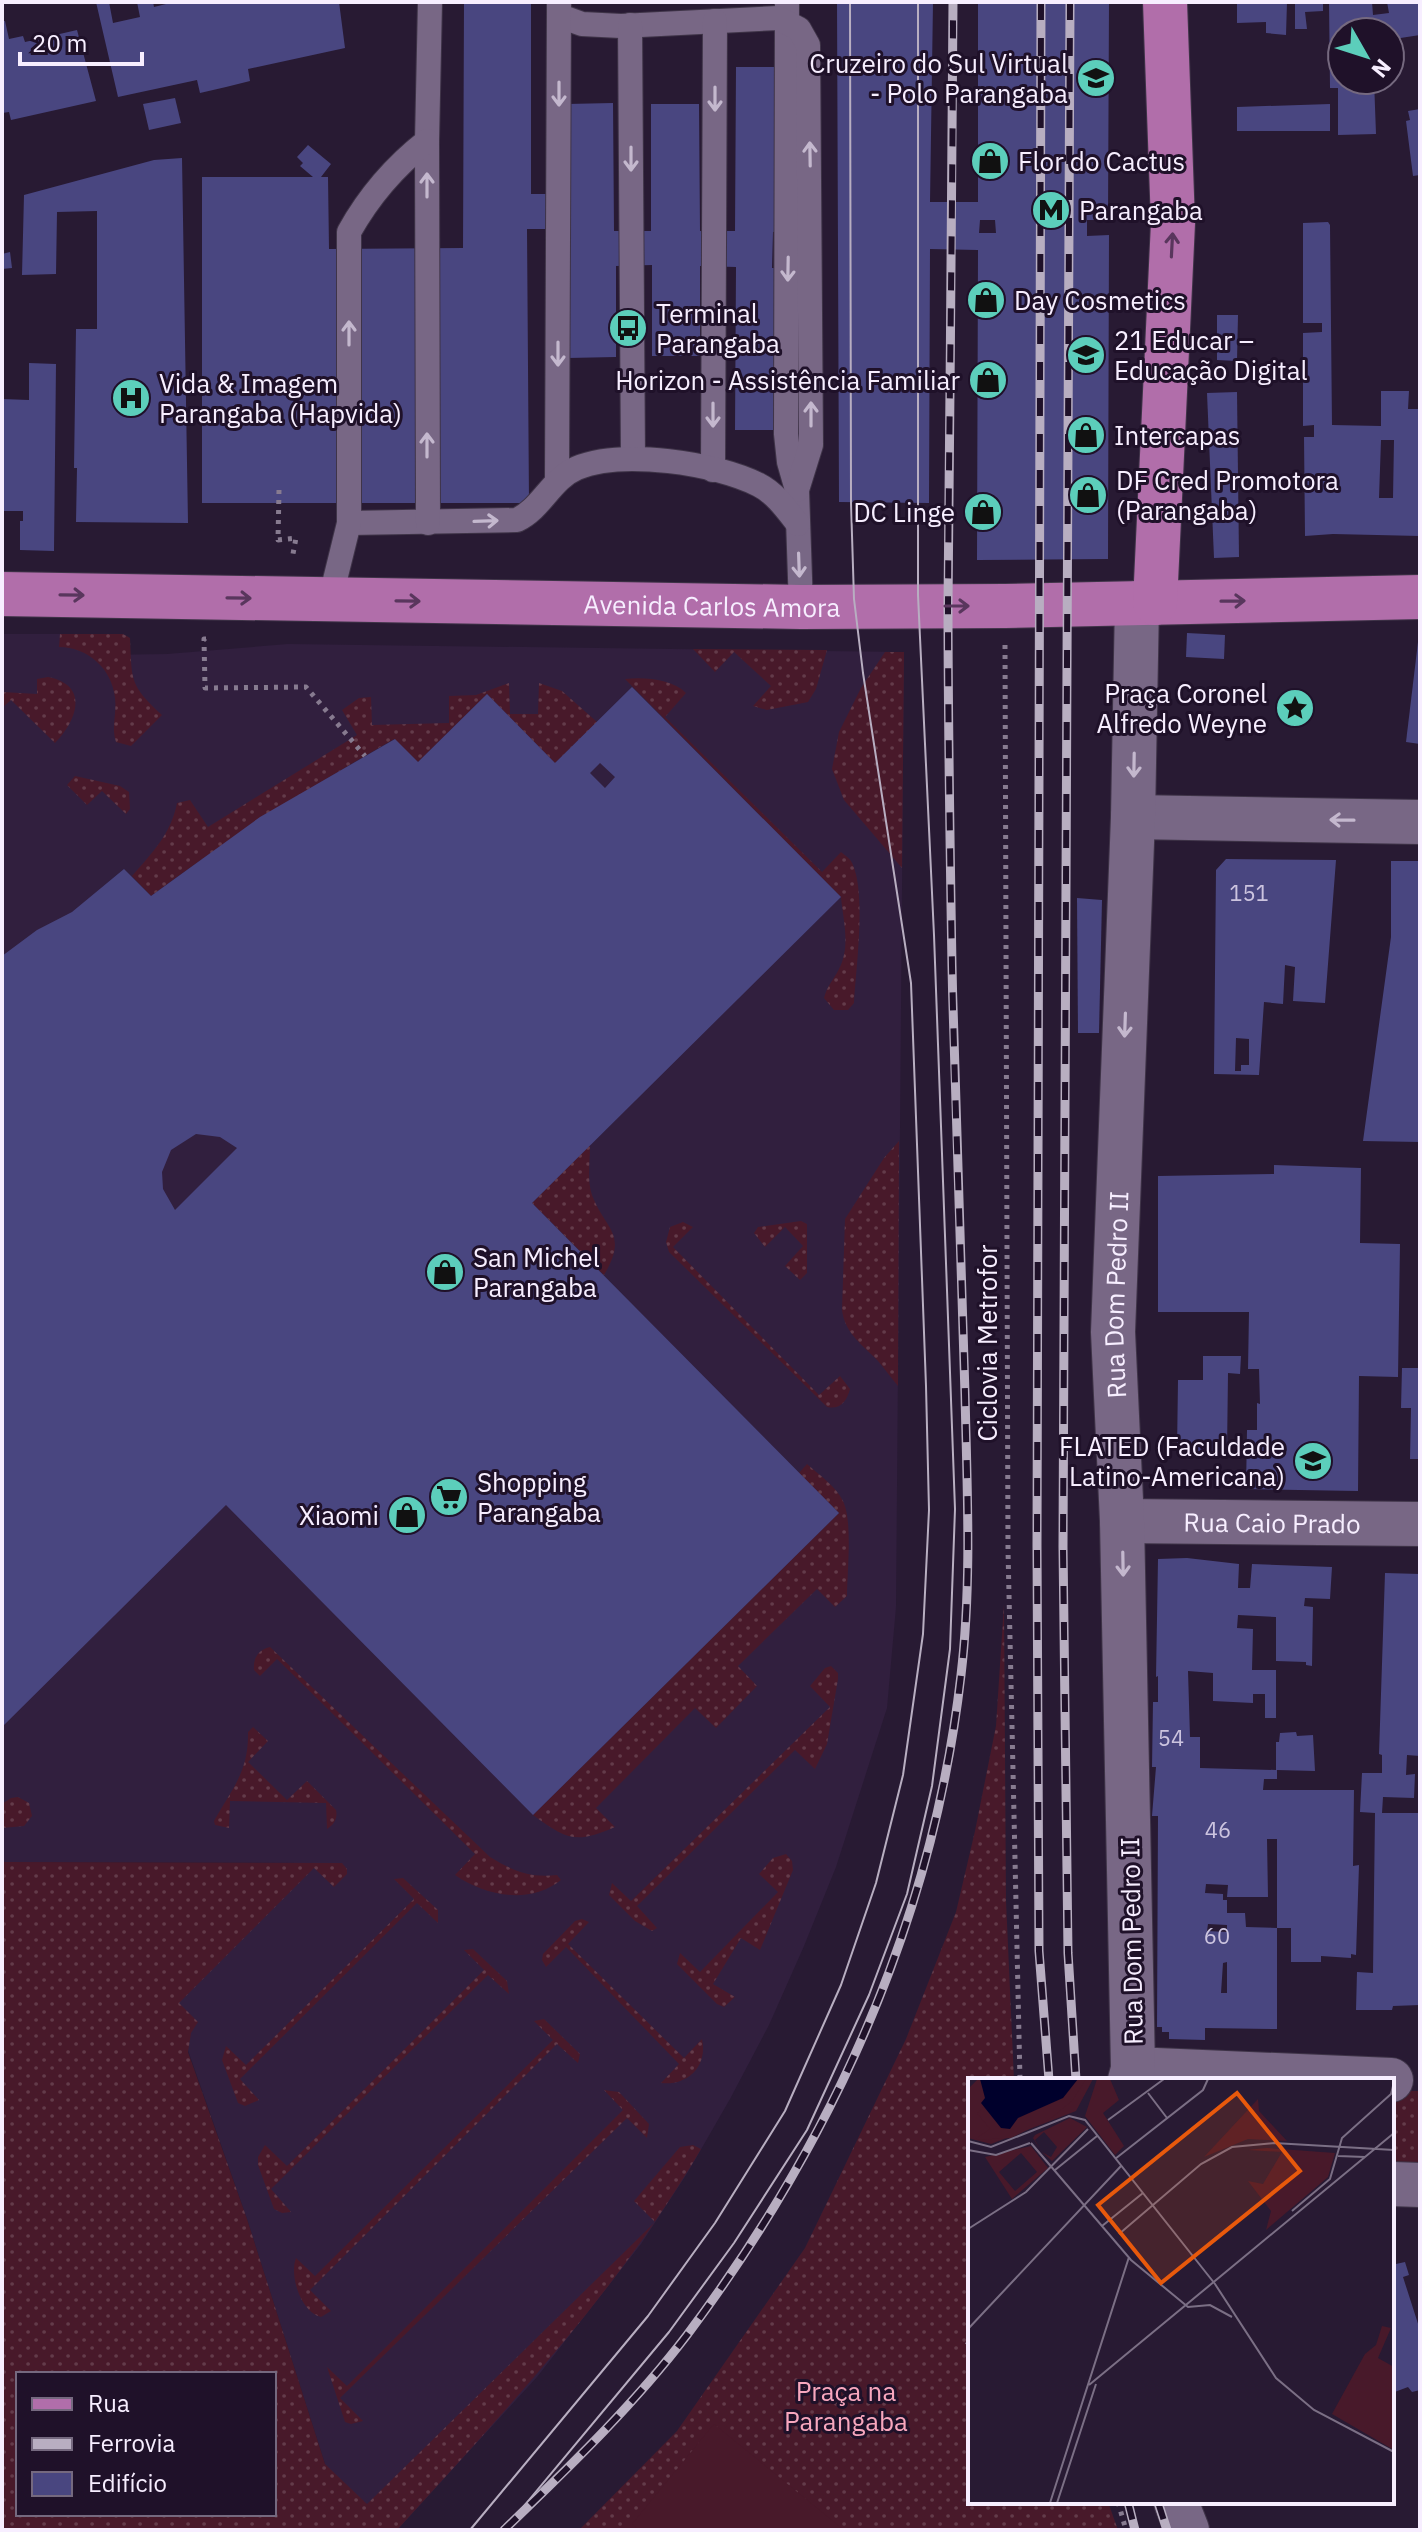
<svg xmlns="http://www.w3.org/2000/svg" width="1422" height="2532" font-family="'IBM Plex Sans',sans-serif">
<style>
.built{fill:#311f3e}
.grass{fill:url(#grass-dots);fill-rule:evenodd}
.pitch{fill:#48192a}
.building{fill:#494680;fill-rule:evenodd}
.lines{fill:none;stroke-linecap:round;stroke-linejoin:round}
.service-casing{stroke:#3f3448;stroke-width:26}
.minor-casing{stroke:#3f3448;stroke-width:46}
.primary-casing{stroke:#3f3448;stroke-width:46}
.path{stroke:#877b90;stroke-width:5;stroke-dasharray:4 6;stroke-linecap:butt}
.service{stroke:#786785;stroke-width:24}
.minor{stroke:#786785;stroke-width:44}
.primary{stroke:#b16eaa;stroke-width:44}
.tram{stroke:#b8aec1;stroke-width:2}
.rail-casing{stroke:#b8aec1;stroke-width:9}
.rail{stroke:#1f1129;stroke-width:6;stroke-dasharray:18;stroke-linecap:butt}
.oneway{stroke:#c4b8ce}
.oneway2{stroke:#59365d}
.labels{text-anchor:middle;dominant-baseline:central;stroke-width:6;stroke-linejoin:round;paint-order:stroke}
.number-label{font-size:22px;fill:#ccc4df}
.poi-label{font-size:26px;fill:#f7eeff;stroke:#1f1129;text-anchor:start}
.street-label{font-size:26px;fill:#f7eeff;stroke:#1f1129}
.park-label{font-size:26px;fill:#f8a7be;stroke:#1f1129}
.inset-road{fill:none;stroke:#7b6f85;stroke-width:2}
.view{fill:#e8590c;fill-opacity:0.15;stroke:#e8590c;stroke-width:4}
.inset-edge{fill:none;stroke:#f7eeff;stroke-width:4}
</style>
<defs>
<pattern id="grass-dots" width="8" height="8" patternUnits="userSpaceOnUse" patternTransform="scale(2)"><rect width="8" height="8" fill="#48192a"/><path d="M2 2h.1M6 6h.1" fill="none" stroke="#633b4a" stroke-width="1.8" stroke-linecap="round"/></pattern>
</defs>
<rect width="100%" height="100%" fill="#281a33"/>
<path class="built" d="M2,634H84L103,655L167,654L288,644L904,652L896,1607L887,1708L836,1867L804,1946L769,2025L730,2099L688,2172L641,2244L537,2377L397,2530H346L247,2219L169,1996L301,1863L2,1862Z"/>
<g class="grass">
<path d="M60,634H123L130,638C132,680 129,685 162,715L131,746L116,742C111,727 117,714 115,698C112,669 88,647 59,647Z"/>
<path d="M693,649L827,650L816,689L808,702L767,710L753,706L771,686L734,652L715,672Z"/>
<path d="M885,652H904L902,868L844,800L832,769L839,732L861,688Z"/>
<path d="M48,677C90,685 77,721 55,743L11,700L2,708V692L37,694V679Z"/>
<path d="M625,679C645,677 672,679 686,693L665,717L822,872L841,852C846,856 851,859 853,865C866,896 856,968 854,1003L848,1010H834L824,998C827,986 834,979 839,969C851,946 843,920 841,897Z"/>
<path d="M509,683L510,714H538L539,683L562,691L597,722L555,763L487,694L418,762L394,739C310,787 229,838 151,896L132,876C152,853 171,834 177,803L190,800L208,827L357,735L342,710L359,698L371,697L372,725L449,723V696L476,695Z"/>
<path d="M75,776L120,786L129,792L130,809L126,814L102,791L87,805L67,785Z"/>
<path d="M899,1141L898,1386C891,1378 885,1369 878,1361C863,1345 845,1334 842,1310L845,1219L884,1158Z"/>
<path d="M590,1145C590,1160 587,1181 592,1195C605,1230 629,1233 604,1275L532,1203Z"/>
<path d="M801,1221L807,1224V1273L800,1280L785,1266L803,1246L785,1227L765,1247L754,1233L758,1227Z"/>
<path d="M683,1222L693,1227L673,1247L819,1395L840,1376L850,1389C847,1401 840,1410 827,1407L669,1252L666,1242L670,1227Z"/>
<path d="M807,1464C819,1475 835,1485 843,1501C853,1522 847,1572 847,1596L835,1607L817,1589L738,1666L757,1686L716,1728L695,1708L596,1808L615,1827C576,1844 567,1840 533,1815L839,1513L799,1473Z"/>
<path d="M1004,1604L1006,1901L1014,2080H970V2502H1108L1118,2530H579L677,2431L805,2248L906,2039L956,1912L975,1831L996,1726Z"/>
<path d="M270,1647L490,1857C513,1871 530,1878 557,1875L561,1880C530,1905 485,1896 455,1875L475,1854L277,1659L260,1676L254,1670C253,1658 258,1650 270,1647Z"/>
<path d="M831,1666L838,1673V1679L827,1744L815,1769L795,1750L637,1906L657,1928L652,1931L635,1921L609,1895L612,1883L631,1901L830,1707L810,1686L825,1668Z"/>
<path d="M253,1727L268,1741L248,1762L287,1800L307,1781L336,1810C338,1818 334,1825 327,1829L326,1803L230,1801L229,1828L215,1825L214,1821C232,1789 249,1771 248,1732Z"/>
<path d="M18,1797L29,1803L32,1816L24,1826L2,1828V1804L11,1798Z"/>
<path d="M786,1854L792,1861L793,1870L760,1950L741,1938L713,1984L735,1997L724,2007L717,2004L677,1964L680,1953L700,1972L778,1892L759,1874L773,1858Z"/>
<path d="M2,1862L342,1863L347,1869V1874L334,1887L314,1868L179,2003L198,2022L191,2033L188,2052L247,2219L325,2464L367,2504L655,2222L634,2201L680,2147L693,2145L701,2149C618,2291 507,2409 397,2530H2ZM18,2374H274V2514H18Z"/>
<path d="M403,1878L438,1910V1923L417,1903L240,2079L259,2100L245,2106L238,2103L222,2060L226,2046L246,2065L414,1899L394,1879Z"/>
<path d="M582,1919L589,1922L568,1944L684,2058L702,2039C708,2066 688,2086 661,2083L679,2064L566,1947L546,1967L542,1960L543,1954L575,1921Z"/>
<path d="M473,1949L507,1981L509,1994L488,1975L271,2189L291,2212L282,2213L274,2209L258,2165V2157L265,2145L287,2166L484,1970L464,1950Z"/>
<path d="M544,2019L580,2054L578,2063L557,2044L310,2290L331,2311L321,2317C301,2312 289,2276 296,2258L315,2276L553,2040L534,2021Z"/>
<path d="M604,2090L619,2092L649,2124L647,2138L627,2118L340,2398L363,2421L351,2424L345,2422L327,2367L347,2386L623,2110Z"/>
<rect x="1392" y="2091" width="28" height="85"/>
</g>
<path class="pitch" d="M714,2424L844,2530H639L632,2524Z"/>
<g class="building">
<path d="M96,2H109L113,23L140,17L137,2H153L154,7L174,2H339L345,48L248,69L250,81L226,87L200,93L197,80L118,97Z"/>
<path d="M464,2H531V194H567V104L613,103L614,231H651V104H699L700,231H735L736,67H785L784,231L773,232L772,268H784V430H735L736,267L700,266V356H652V265L616,266V357L568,358V229H527L529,503H202V177H313L300,166L303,163L297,157L308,145L331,164L321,177H328L329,249L463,248Z"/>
<path d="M837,2H933L930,202H978V2H1109L1108,220H1087V236L1109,235L1108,559L977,560L978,250L930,249L929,503L839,502ZM980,220H995L996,233H979Z"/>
<path d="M1237,2H1287L1286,35L1266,33V22L1237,23Z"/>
<path d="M1295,2H1323V11L1305,12L1307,29H1295Z"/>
<path d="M1329,2H1372L1373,15L1389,13L1387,2H1420V35L1394,39L1395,42L1390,43V32H1342V80H1374L1376,134L1338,135V88H1330Z"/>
<path d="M2,21H5L9,39L23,36L25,42L77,30L96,101L11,120L9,112L2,113Z"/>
<path d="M175,98L181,123L149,130L143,104Z"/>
<path d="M1330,104V131H1237V107Z"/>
<path d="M1420,109V175L1413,176L1406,121L1410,120L1408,111Z"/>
<path d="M182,158L188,523L76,522L77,468H74L76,329H97V211L57,212L56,274L22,275L24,195L154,160Z"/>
<path d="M1328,222L1330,225L1332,425L1381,426V391H1409L1408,409H1420V536L1333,534L1305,536L1304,437H1314V425L1303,426V333L1322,332V323H1303V223ZM1381,440H1394L1393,498H1379Z"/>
<path d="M10,252L12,268L2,269V254Z"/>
<path d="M1217,315H1238L1237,361L1217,360Z"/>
<path d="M29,363L56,364L54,551L20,550V521H23V511H2V399L29,400Z"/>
<path d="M1237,392L1239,557L1214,558L1207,393Z"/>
<path d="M1187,633L1225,635L1224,659L1186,657Z"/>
<path d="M1418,642H1420V744L1406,742Z"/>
<path d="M632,687L841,897L532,1203L839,1513L533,1815L226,1505L2,1727V956L37,930L72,912L124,869L151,896L260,817L395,739L418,762L487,694L555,763ZM600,763L615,777L605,788L590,773ZM196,1134L220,1137L237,1148L175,1210L163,1189L162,1172L171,1150Z"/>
<path d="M1226,859L1336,860L1325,1003L1293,1001L1295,967L1285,965L1283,1004L1264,1002L1259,1075L1214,1074L1216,870ZM1236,1038L1249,1039V1065H1241V1071H1235Z"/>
<path d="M1391,861H1420V1142L1363,1141L1391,937Z"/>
<path d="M1077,898L1102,900L1099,1033H1078Z"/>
<path d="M1274,1165L1361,1168L1360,1243L1400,1244L1398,1377L1359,1376L1358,1491L1246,1489L1247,1430H1257V1403L1260,1404L1259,1369H1248L1249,1312H1158V1176L1274,1174Z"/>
<path d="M1203,1356H1241L1240,1374L1228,1373L1227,1452L1177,1451L1178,1380H1203Z"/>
<path d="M1402,1368H1420V1459H1410L1411,1408H1401Z"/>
<path d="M1187,1558L1239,1564L1238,1588H1250L1252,1564L1332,1567L1330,1599L1305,1598L1304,1606L1313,1607L1312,1666L1306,1665V1662L1276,1661V1617L1238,1615L1237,1628L1253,1629L1252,1670H1276V1718H1265V1694H1253V1703L1213,1701V1673L1188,1671L1190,1737H1200V1768L1276,1770V1742H1279L1280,1733L1296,1732L1297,1736L1313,1735L1315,1771L1277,1770V1779H1264L1263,1790H1354L1353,1866L1359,1865L1356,1955L1351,1954V1958L1321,1956V1962H1291V1928H1277V2029L1205,2028V2040L1169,2039V2032H1162V2027H1157L1158,1816H1152L1156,1767H1152L1153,1702H1158V1676L1156,1677L1158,1559ZM1267,1839H1277V1928L1246,1927L1245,1913H1227V1900H1223V1894L1205,1893L1206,1884L1228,1885L1227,1897H1268ZM1208,1924L1227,1925V1932L1207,1931ZM1227,1962V1993H1221L1223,1963Z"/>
<path d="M1385,1573L1420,1574V1756L1407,1755L1406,1775L1415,1774L1414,1798L1383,1797L1382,1813H1420V2005L1393,2006L1392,2010H1356L1357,1972L1373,1973L1375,1813L1360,1812L1362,1773H1382V1755L1379,1754Z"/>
<path d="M1392,2254L1396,2264L1405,2262L1409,2275L1403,2277L1420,2330V2390L1412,2392L1408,2387L1392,2393Z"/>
</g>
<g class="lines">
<g class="service-casing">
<g id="service">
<path d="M787,2L786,434L789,462L797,490L801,607"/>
<path d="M560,16L582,24L621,26L778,18L799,29L808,45L811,445L797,490"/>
<path d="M630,25L633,459"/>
<path d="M713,470L715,21"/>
<path d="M557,480L559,2"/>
<path d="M349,523L517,520C542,508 551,479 577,468C622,449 716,463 759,485C775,493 787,510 798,524"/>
<path d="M428,523L427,141L430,2"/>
<path d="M330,600L349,523V232C369,196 395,166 427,141"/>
</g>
</g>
<g class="minor-casing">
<g id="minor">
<path d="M1133,817L1420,822"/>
<path id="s1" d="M1122,1521L1420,1524"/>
<path d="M1133,2069L1391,2080"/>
<path id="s2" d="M1130,2080L1133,2069L1122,1521L1113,1332L1133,817L1137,603"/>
<path d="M1392,2184L1420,2185"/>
<path d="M1176,2502L1187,2530"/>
</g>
</g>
<g class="primary-casing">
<g id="primary">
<path id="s3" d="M2,594L801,607L1005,606L1420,597"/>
<path d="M1155,603L1173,223L1165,2"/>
</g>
</g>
<g class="path">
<path d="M279,490L278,540L296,538L292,559"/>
<path d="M206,639H204L205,688L306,687L365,756"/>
<path d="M1005,645L1008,1550L1020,2080"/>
<path d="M967,2345L970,2341"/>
<path d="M1118,2502L1126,2530"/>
</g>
<use href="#service" class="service"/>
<use href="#minor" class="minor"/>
<use href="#primary" class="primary"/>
<g class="tram">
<path d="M470,2530L648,2316L715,2223L785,2111L841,1985L876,1883L903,1775L923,1634L929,1510L926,1386L911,983L863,673L854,599L851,503L850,2"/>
<path d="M504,2530L669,2332L734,2243L807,2130L869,1995L907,1894L932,1786L950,1649L955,1509L934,935L918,595V2"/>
</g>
<g class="rail-casing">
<g id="rail">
<path d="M1041,2L1037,1546L1039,1951L1049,2080"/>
<path d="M1070,2L1063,1547L1068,1953L1076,2080"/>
<path d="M1128,2502L1135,2530"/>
<path d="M1158,2502L1167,2530"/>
<path d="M504,2530C568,2468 633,2406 687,2335C834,2139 933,1919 961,1675C972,1582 967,1488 965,1394C961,1252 955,1109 952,966C950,846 948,725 948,605C949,404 953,203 953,2"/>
</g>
</g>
<use href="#rail" class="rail"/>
</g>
<defs><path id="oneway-shaft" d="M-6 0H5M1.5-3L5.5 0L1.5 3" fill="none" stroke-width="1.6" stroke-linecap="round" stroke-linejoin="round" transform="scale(2)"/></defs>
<g class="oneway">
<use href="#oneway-shaft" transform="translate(559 94) rotate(90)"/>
<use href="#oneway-shaft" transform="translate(715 99) rotate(90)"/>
<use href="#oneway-shaft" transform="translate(810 154) rotate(-91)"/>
<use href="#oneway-shaft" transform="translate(631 159) rotate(90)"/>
<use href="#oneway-shaft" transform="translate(427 185) rotate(-90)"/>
<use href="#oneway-shaft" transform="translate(788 269) rotate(91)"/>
<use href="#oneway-shaft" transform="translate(349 333) rotate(-90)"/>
<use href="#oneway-shaft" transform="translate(558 354) rotate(90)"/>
<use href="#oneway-shaft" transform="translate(811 414) rotate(-90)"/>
<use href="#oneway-shaft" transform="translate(713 415) rotate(90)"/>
<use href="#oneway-shaft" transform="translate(427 445) rotate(-90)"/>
<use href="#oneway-shaft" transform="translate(486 521) rotate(-2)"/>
<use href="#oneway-shaft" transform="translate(799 565) rotate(88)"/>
<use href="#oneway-shaft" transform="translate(1134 765) rotate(91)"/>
<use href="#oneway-shaft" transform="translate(1342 820) rotate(-179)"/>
<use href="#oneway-shaft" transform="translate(1125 1025) rotate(92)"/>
<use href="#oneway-shaft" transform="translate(1123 1564) rotate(89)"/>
</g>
<g class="oneway2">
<use href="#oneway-shaft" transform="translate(1172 245) rotate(-87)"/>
<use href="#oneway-shaft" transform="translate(72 595) rotate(1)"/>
<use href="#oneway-shaft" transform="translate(239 598) rotate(1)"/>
<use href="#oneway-shaft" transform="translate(408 601) rotate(1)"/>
<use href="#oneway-shaft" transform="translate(1233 601) rotate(-1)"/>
<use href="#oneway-shaft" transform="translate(957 606)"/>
</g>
<defs>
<g id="university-disc" transform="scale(2)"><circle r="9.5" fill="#5ccebb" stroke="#1f1129"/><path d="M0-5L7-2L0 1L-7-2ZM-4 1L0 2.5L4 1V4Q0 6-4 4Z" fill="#111"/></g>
<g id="shop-disc" transform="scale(2)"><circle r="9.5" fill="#5ccebb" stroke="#1f1129"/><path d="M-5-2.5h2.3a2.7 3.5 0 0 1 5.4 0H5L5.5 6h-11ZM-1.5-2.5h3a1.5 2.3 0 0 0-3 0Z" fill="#111"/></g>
<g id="metro-disc" transform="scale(2)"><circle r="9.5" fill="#5ccebb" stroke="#1f1129"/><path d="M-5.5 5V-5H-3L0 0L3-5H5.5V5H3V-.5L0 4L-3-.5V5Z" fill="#111"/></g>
<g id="bus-disc" transform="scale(2)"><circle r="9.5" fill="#5ccebb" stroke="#1f1129"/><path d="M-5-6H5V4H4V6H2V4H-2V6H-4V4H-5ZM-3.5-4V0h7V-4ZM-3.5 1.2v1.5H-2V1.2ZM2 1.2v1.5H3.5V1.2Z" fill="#111"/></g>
<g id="hospital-disc" transform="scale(2)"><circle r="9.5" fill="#5ccebb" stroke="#1f1129"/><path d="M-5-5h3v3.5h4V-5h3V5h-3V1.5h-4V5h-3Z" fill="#111"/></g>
<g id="sight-disc" transform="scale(2)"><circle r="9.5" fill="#5ccebb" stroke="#1f1129"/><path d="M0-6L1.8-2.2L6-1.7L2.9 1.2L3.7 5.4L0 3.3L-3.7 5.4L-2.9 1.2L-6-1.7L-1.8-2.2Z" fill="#111"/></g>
<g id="supermarket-disc" transform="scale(2)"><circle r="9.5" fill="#5ccebb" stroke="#1f1129"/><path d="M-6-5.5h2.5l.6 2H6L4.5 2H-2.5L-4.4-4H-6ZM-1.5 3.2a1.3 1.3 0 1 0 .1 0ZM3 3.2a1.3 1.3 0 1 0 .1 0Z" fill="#111"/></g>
</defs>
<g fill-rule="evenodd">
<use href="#university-disc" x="1096" y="78"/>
<use href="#shop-disc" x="990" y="161"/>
<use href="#metro-disc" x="1051" y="210"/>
<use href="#shop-disc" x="986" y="300"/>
<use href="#bus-disc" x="628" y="328"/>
<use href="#university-disc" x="1086" y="355"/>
<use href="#shop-disc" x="988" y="380"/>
<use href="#hospital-disc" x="131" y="398"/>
<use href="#shop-disc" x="1086" y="435"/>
<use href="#shop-disc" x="1088" y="495"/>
<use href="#shop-disc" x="983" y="512"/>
<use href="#sight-disc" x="1295" y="708"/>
<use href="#shop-disc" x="445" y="1272"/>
<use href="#university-disc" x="1313" y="1461"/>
<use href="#supermarket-disc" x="449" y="1497"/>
<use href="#shop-disc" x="407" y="1515"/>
</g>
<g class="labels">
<g class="number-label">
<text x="1249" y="892">151</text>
<text x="1171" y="1737">54</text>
<text x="1218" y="1829">46</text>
<text x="1217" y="1935">60</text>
</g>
<g class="poi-label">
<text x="1068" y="63" text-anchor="end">Cruzeiro do Sul Virtual<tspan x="1068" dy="30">- Polo Parangaba</tspan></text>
<text x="1018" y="161">Flor do Cactus</text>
<text x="1079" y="210">Parangaba</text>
<text x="1014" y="300">Day Cosmetics</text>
<text x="656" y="313">Terminal<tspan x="656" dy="30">Parangaba</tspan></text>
<text x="1114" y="340">21 Educar –<tspan x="1114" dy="30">Educação Digital</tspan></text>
<text x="960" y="380" text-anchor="end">Horizon - Assistência Familiar</text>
<text x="159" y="383">Vida &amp; Imagem<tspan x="159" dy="30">Parangaba (Hapvida)</tspan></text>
<text x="1114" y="435">Intercapas</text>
<text x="1116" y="480">DF Cred Promotora<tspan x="1116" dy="30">(Parangaba)</tspan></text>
<text x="955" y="512" text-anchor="end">DC Linge</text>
<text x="1267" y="693" text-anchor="end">Praça Coronel<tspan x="1267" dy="30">Alfredo Weyne</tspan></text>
<text x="473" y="1257">San Michel<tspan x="473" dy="30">Parangaba</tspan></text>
<text x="1285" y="1446" text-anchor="end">FLATED (Faculdade<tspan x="1285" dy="30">Latino-Americana)</tspan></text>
<text x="477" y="1482">Shopping<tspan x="477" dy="30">Parangaba</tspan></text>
<text x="379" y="1515" text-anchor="end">Xiaomi</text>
</g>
<g class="street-label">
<text stroke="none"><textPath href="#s3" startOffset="710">Avenida Carlos Amora</textPath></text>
<text stroke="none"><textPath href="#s2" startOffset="786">Rua Dom Pedro II</textPath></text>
<text transform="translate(987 1343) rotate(-90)">Ciclovia Metrofor</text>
<text stroke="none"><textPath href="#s1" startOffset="150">Rua Caio Prado</textPath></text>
<text transform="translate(1131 1941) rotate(-91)">Rua Dom Pedro II</text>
</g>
<g class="park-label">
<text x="846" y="2391">Praça na<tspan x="846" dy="30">Parangaba</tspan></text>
</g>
</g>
<g transform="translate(968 2078)">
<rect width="426" height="426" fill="#281a33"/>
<path d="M10,1H125L108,33L23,66L0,60V11ZM129,1H142L151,22L135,35L156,68L147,77L117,38ZM290,21L291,33L319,63L280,61L236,79ZM102,40L119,49L84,83L74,74L83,79L89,69L76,54L67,62L72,71L65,60L67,57ZM63,68L80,90L44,121L17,79ZM53,75L69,94L47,113L31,94ZM280,72L288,71L299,70L367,75L360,99L298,152L303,133L280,103L295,106L314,74ZM414,248L423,250L410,280L426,289V372L364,336L397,276L408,267Z" fill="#48192a" fill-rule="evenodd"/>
<path d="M110,1H118L104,23L83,40L43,60L6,62L22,51L9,35L16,29L36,52L50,40L95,20Z" fill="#48192a"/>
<path d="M110,1L95,20L50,40L42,51L33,50L13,25L17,20L12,1Z" fill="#00002c"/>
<path class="inset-road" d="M180,15L199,40M140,42L196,1M0,63L23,69L101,38L117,42L247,206L308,300L346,332L426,374M63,65L163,182L220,229L242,227L264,239M0,72L28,77L62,65M370,78L397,79M147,81L235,12L240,1M87,92L129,58M324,133L362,101L374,60L423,16L426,4M134,148L175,115M0,151L58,114L120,51M151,156L233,86L264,69L306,65L426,72M0,251L153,88M121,307L426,55M82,425L161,179M89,425L128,306"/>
<path class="view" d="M269,15L332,93L193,205L130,127Z"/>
<rect width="426" height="426" class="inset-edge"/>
</g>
<rect width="1422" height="2532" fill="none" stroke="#f7eeff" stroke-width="8"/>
<rect x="16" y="2372" width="260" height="144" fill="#1f1129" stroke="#75697f" stroke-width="2"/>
<rect x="32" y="2398" width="40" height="12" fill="#b16eaa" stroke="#75697f" stroke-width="2"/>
<text x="88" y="2412" font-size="24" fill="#f7eeff">Rua</text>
<rect x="32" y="2438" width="40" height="12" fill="#b8aec1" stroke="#75697f" stroke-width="2"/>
<text x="88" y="2452" font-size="24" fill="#f7eeff">Ferrovia</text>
<rect x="32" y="2472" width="40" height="24" fill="#494680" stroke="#75697f" stroke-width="2"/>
<text x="88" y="2492" font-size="24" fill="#f7eeff">Edifício</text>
<g transform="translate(1366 56) rotate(129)"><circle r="38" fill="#1f1129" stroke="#75697f" stroke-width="2"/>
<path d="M0-6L14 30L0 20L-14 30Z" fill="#5ccebb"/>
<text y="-12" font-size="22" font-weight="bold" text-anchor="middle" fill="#f7eeff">N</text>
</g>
<path d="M20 52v12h122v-12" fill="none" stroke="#f7eeff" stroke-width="4"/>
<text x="32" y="52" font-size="24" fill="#f7eeff" stroke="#1f1129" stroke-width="6" paint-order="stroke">20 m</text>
</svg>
